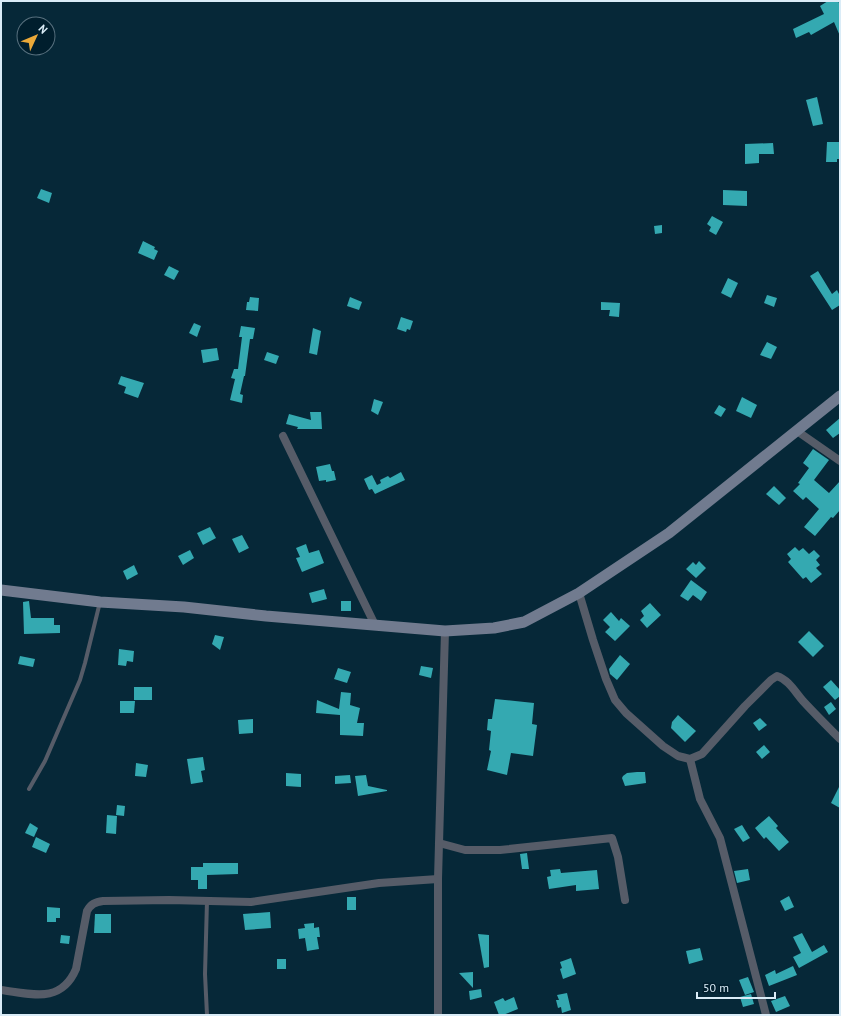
<svg xmlns="http://www.w3.org/2000/svg" width="841" height="1016" font-family="'PT Sans',sans-serif">
<style>
.building{fill:#34a9b1}
.lines{fill:none;stroke-linecap:round;stroke-linejoin:round}
.lane{stroke:#565c68;stroke-width:4}
.street{stroke:#565c68;stroke-width:8}
.secondary{stroke:#717b8f;stroke-width:11}
</style>
<rect width="100%" height="100%" fill="#062838"/>
<g class="building">
<path d="M828,1H838L840,5V36L834,22L811,35L809,32L796,38L793,29L824,14L820,6Z"/>
<path d="M817,97L823,124L813,126L806,100Z"/>
<path d="M827,142H839L840,159H837V162H826Z"/>
<path d="M773,143L774,154H759V163L745,164V144Z"/>
<path d="M41,189L52,193L49,203L37,198Z"/>
<path d="M723,190L747,191V206L723,205Z"/>
<path d="M712,216L723,222L716,235L709,231L711,227L707,224Z"/>
<path d="M662,225V233L655,234L654,226Z"/>
<path d="M143,241L155,247L154,249L158,251L154,260L138,253Z"/>
<path d="M169,266L179,271L174,280L164,275Z"/>
<path d="M818,271L832,294L837,290L840,296V305L832,310L810,276Z"/>
<path d="M728,278L738,283L731,298L721,293Z"/>
<path d="M767,295L777,298L774,307L764,303Z"/>
<path d="M250,297L259,298L258,311L246,310L247,302H249Z"/>
<path d="M350,297L362,302L359,310L347,306Z"/>
<path d="M601,302L620,303L619,317L609,316L610,310H601Z"/>
<path d="M401,317L413,321L410,330L407,329L406,332L397,329Z"/>
<path d="M194,323L201,326L197,337L189,333Z"/>
<path d="M241,326L255,328L253,339H250L245,376H244L240,394L243,395L242,403L230,400L235,379L231,378L234,369H238L242,337H239Z"/>
<path d="M313,328L321,331L317,355L309,353Z"/>
<path d="M767,342L777,347L771,359L760,355Z"/>
<path d="M217,348L219,360L203,363L201,350Z"/>
<path d="M267,352L279,356L276,364L264,360Z"/>
<path d="M121,376L144,383L138,398L124,393L126,387L118,384Z"/>
<path d="M742,397L757,405L751,418L736,411Z"/>
<path d="M374,399L383,402L378,415L371,411Z"/>
<path d="M719,405L726,409L721,417L714,413Z"/>
<path d="M310,412H321L322,429H297L298,427L286,424L289,414L311,420Z"/>
<path d="M840,418V433L833,438L826,430Z"/>
<path d="M813,449L829,460L814,480L829,493L840,481V510L833,518L831,517L815,536L804,527L819,509L806,497L803,500L793,491L800,484L798,483L809,468L803,463Z"/>
<path d="M330,464L332,471H334L336,480L326,482V480L319,481L316,467Z"/>
<path d="M401,472L405,480L375,494L372,489L369,490L364,479L372,475L377,485L381,483L380,480L388,476L390,478Z"/>
<path d="M774,486L786,498L779,505L766,494Z"/>
<path d="M210,527L216,538L203,545L197,533Z"/>
<path d="M242,535L249,548L239,553L232,539Z"/>
<path d="M306,544L309,553L319,550L324,563L302,572L296,558L300,557L296,548Z"/>
<path d="M795,547L799,551L803,548L809,554L814,550L820,556L816,560L820,565L816,568L822,574L811,583L806,577L803,579L788,562L791,559L787,554Z"/>
<path d="M190,550L194,558L183,565L178,556Z"/>
<path d="M699,561L706,568L696,578L686,569L693,562L696,565Z"/>
<path d="M134,565L138,574L127,580L123,571Z"/>
<path d="M691,580L707,592L701,601L693,595L688,601L680,596Z"/>
<path d="M324,589L327,599L312,603L309,593Z"/>
<path d="M29,601L31,618H54V625H60V633L24,634L23,602Z"/>
<rect x="341" y="601" width="10" height="10"/>
<path d="M650,603L661,615L647,628L640,620L644,616L641,611Z"/>
<path d="M611,612L619,621L621,618L630,626L615,641L605,632L610,627L603,620Z"/>
<path d="M809,631L824,646L813,657L798,642Z"/>
<path d="M215,635L224,637L220,650L212,644Z"/>
<path d="M119,649L134,651L133,662L127,661L126,666L118,665Z"/>
<path d="M620,655L630,664L617,680L610,674L609,669Z"/>
<path d="M20,656L35,659L33,667L18,664Z"/>
<path d="M421,666L433,668L431,678L419,675Z"/>
<path d="M338,668L351,672L347,683L334,679Z"/>
<path d="M831,680L840,690V696L835,700L823,687Z"/>
<rect x="134" y="687" width="18" height="13"/>
<path d="M341,692L351,693L350,705L360,708L357,723H364L363,736L340,735V715L316,713L317,700L339,709Z"/>
<path d="M495,699L534,703L532,724L537,725L533,756L511,753L507,775L487,770L491,751L489,750L491,731L487,730L488,719H492Z"/>
<path d="M120,701H135L134,713H120Z"/>
<path d="M831,702L836,709L829,715L824,707Z"/>
<path d="M678,715L696,731L685,742L671,728L672,722Z"/>
<path d="M760,718L767,725L759,731L753,723Z"/>
<path d="M253,719V733L239,734L238,720Z"/>
<path d="M764,745L770,752L762,759L756,752Z"/>
<path d="M203,757L205,770L201,771L203,782L191,784L187,759Z"/>
<path d="M136,763L148,765L146,777L135,776Z"/>
<path d="M637,772H645L646,783L625,786L622,778L623,776L627,773Z"/>
<path d="M286,773L301,774V787L286,786Z"/>
<path d="M350,775L351,783L335,784V776Z"/>
<path d="M366,775L368,786L387,790V791L358,796L355,776Z"/>
<path d="M840,785V808L831,803Z"/>
<path d="M117,805L125,806L124,816L116,815Z"/>
<path d="M107,815L117,816L116,834L106,833Z"/>
<path d="M769,816L778,826L776,828L789,842L779,851L766,837L764,839L755,828Z"/>
<path d="M30,823L38,828L34,837L25,833Z"/>
<path d="M742,825L750,838L743,842L734,829Z"/>
<path d="M36,837L50,844L46,853L32,847Z"/>
<path d="M527,853L529,869H522L520,854Z"/>
<path d="M203,863H238V874L207,875V889H198V880H191V867H203Z"/>
<path d="M560,869L561,873L597,870L599,889L576,891V885L549,889L547,877L551,876L550,870Z"/>
<path d="M748,869L750,880L737,883L734,871Z"/>
<path d="M789,896L794,907L785,911L780,901Z"/>
<rect x="347" y="897" width="9" height="13"/>
<path d="M47,907L60,908V918H56V922H47Z"/>
<path d="M270,912L271,928L245,930L243,914Z"/>
<path d="M95,914H111V933H94Z"/>
<path d="M314,923V928L319,927L320,937H317L319,949L307,951L305,938L299,939L298,929L305,928L304,924Z"/>
<path d="M802,933L812,952L824,945L828,952L799,968L793,957L801,953L793,937Z"/>
<path d="M478,934L489,935V967L484,968Z"/>
<path d="M61,935L70,936L69,944L60,943Z"/>
<path d="M700,948L703,960L689,964L686,951Z"/>
<path d="M571,958L576,974L563,979L560,969L562,968L560,962Z"/>
<rect x="277" y="959" width="9" height="10"/>
<path d="M793,966L797,975L769,986L765,975L775,970L776,974Z"/>
<path d="M473,972V988L459,973Z"/>
<path d="M748,977L754,992L745,995L739,980Z"/>
<path d="M481,989L482,997L470,1000L469,991Z"/>
<path d="M567,993L571,1010L562,1013L561,1007L558,1008L556,1000H559L557,995Z"/>
<path d="M751,994L754,1004L743,1007L740,997Z"/>
<path d="M785,996L790,1006L776,1012L771,1001Z"/>
<path d="M514,997L518,1009L503,1015H499L494,1002L503,998L505,1001Z"/>
</g>
<g class="lines">
<g class="lane">
<path d="M29,789L45,761L80,680L85,663L100,602"/>
<path d="M207,1015L205,974L207,901"/>
</g>
<g class="street">
<path d="M797,431L840,461"/>
<path d="M283,436L375,625"/>
<path d="M579,593L593,640L606,679L615,700L626,713L663,746L678,756L690,759L702,754L745,706L771,680L777,676C789,680 795,692 803,701C815,714 828,727 840,739"/>
<path d="M690,759L700,799L720,838L766,1015"/>
<path d="M439,843L465,850H500L612,838L618,857L625,900"/>
<path d="M1,990C32,994 61,1004 76,969L87,911C91,904 95,902 103,901L169,900L251,902L379,883L438,879"/>
<path d="M438,1015V879L445,631"/>
</g>
<path class="secondary" d="M1,590L100,602L184,607L266,616L445,631L494,628L524,622L579,593L669,533L840,396"/>
</g>
<rect width="841" height="1016" fill="none" stroke="#daecf7" stroke-width="4"/>
<g transform="translate(36 36) rotate(46)"><circle r="19" fill="#001e2d" stroke="#57707e"/>
<path d="M0-3L7 15L0 10L-7 15Z" fill="#eba939"/>
<text y="-6" font-size="11" font-weight="bold" text-anchor="middle" fill="#daecf7">N</text>
</g>
<path d="M697 992v6h78v-6" fill="none" stroke="#daecf7" stroke-width="2"/>
<text x="703" y="992" font-size="12" fill="#daecf7" stroke="#001e2d" stroke-width="3" paint-order="stroke">50 m</text>
</svg>
